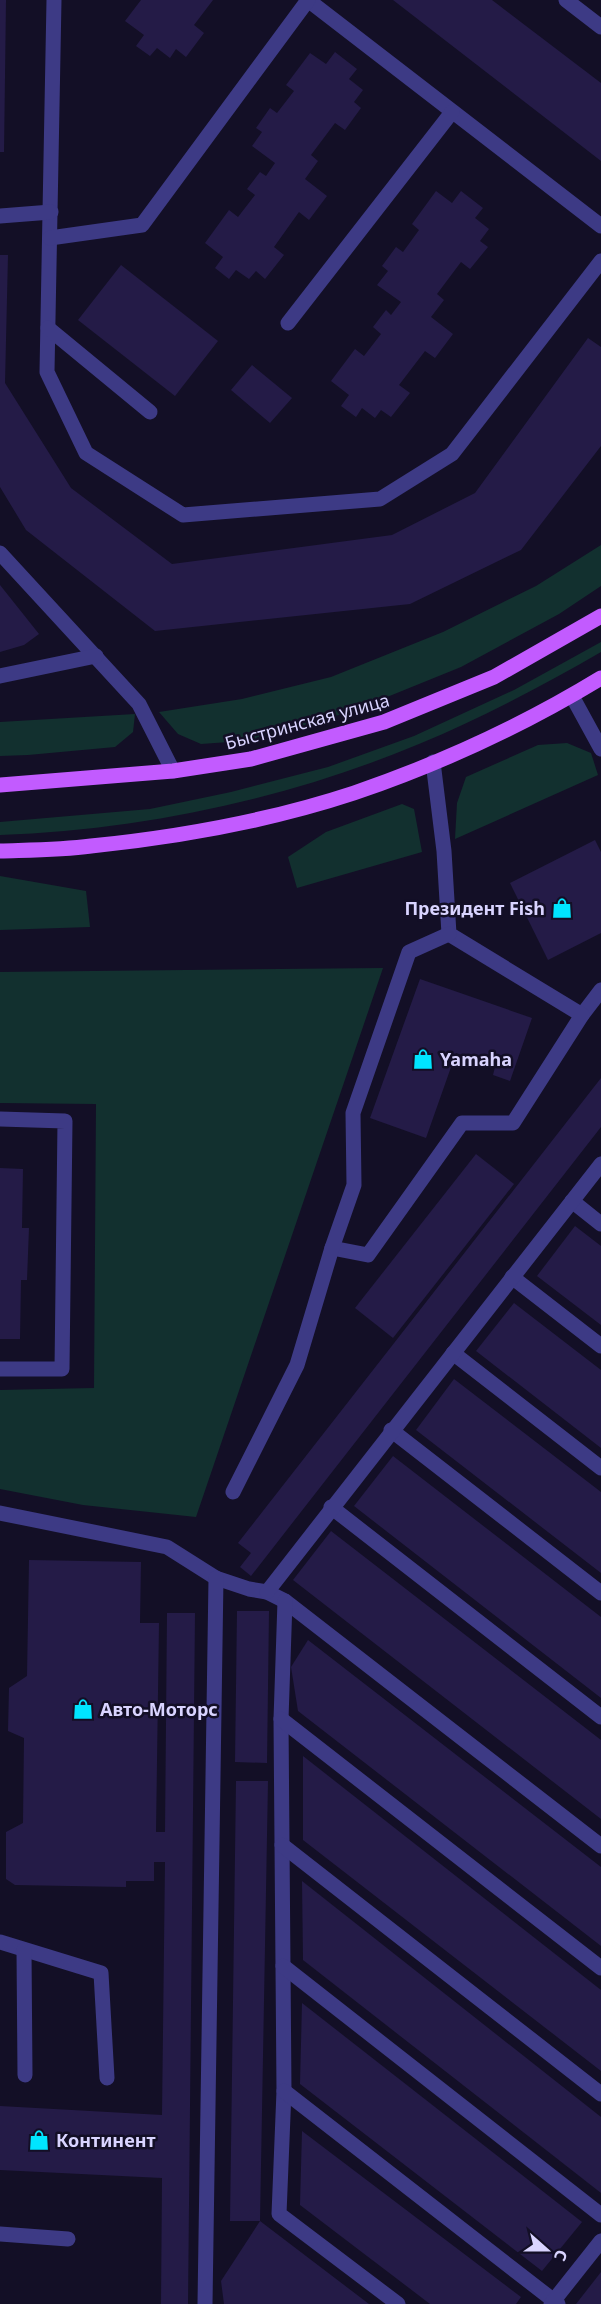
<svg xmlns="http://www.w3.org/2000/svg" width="601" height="2304" font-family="'Noto Sans',sans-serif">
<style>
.green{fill:#12302f}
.building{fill:#241b47}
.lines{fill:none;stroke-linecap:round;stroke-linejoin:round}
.minor{stroke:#3d3a85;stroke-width:15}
.major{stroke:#c25bff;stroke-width:15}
.labels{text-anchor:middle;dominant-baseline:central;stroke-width:5;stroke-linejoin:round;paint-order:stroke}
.street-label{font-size:18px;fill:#d9d4ff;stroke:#130f26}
.poi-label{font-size:18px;font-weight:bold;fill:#d9d4ff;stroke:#130f26;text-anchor:start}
</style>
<rect width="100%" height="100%" fill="#130f26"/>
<g class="green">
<path d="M601,545V586L559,614L461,667L355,710L256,740L201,744L178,734L159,712L242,699L331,677L443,632L536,586Z"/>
<path d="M601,642V652C542,686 482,718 419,744C288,799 142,830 0,835V822L150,809L231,792L328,767L414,736L514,690Z"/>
<path d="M135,714L133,732L115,747L28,755L0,756V722Z"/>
<path d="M567,743L591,753L598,775L455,839L457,803L466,777L538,745Z"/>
<path d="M402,804L414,809L422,852L297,888L288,857L326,832Z"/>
<path d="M0,876L86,891L90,927L0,930Z"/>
<path d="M383,968L196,1517L83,1505L0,1489V1390L94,1388L96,1104L0,1103V972Z"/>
</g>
<g class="building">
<path d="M0,0H6L4,152H0Z"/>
<path d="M141,0H213L194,25L204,33L186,57L176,49L170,58L157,48L150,56L136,46L144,35L125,21Z"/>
<path d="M393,0H492L601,83V161Z"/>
<path d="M335,52L357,69L349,79L363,90L354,102L361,108L345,130L335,123L311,155L318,161L305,179L327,196L309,220L299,212L274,247L284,255L265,279L256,271L249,279L236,270L229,279L215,268L223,257L205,243L229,210L238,217L255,195L247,189L260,172L266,176L275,163L252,146L262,132L256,128L270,108L277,113L294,91L286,85L310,53L326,64Z"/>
<path d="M436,191L452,203L461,191L483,208L475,218L489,229L480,241L488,247L470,269L461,262L437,294L444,300L431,317L453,334L435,358L425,351L399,385L410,393L391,417L381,410L375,418L362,408L356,417L341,406L349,395L331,381L355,349L364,356L381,334L373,327L386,310L391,315L401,302L377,285L388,271L382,266L396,247L403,252L419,230L412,224Z"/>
<path d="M0,255H8L5,383L71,488L172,564L392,535L475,493L588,338L601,347V446L521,550L410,604L155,631L26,530L0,487Z"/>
<path d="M121,265L218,341L175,396L78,320Z"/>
<path d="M252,365L292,398L270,423L231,390Z"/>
<path d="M0,585L39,634L24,645L0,652Z"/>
<path d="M595,840L601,852V933L548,960L510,883Z"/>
<path d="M420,979L532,1018L510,1081L493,1075L495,1067L456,1053L426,1138L370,1118Z"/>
<path d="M601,1078V1127L251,1576L240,1567L251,1553L238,1543Z"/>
<path d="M476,1154L514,1184L393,1338L355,1308Z"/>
<path d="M0,1168L23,1169L22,1228H29L27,1280H21L20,1339H0Z"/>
<path d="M575,1226L601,1246V1325L537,1276Z"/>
<path d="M514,1303L601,1370V1448L476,1351Z"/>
<path d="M454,1379L601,1492V1573L416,1430Z"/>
<path d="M393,1456L601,1617V1698L354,1506Z"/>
<path d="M331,1531L601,1740V1819L293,1580Z"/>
<path d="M29,1560L141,1562L140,1623H159L156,1832H165L167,1613H195L188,2304H161L162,2178L0,2170V2106L162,2115L165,1862H154V1881H126V1887L15,1885L6,1879V1832L23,1823L24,1738L8,1731L9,1688L27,1676Z"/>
<path d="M237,1611H269L267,1763L235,1762Z"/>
<path d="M308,1640L601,1867V1946L298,1711L291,1667Z"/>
<path d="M303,1756L601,1990V2071L303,1840Z"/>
<path d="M236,1781H268L260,2221L369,2304H224L221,2281L260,2221H230Z"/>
<path d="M302,1881L601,2117V2193L303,1960Z"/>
<path d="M302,2003L582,2222L542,2271L300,2084Z"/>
<path d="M302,2131L521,2297L516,2304H430L300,2205Z"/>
<path d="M601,2272V2304H576Z"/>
</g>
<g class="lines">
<g class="minor">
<path d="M54,0L47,372L86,453L183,515L380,499L452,454L601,261"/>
<path d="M308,0L601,226"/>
<path d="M566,0L601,27"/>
<path d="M0,216L51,212"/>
<path d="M50,238L142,225L308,0"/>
<path d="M288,323L452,112"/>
<path d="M48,328L150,412"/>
<path d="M0,553L139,704L173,771"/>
<path d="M0,676L96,656"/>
<path d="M572,696L601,749"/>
<path d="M582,1015L601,990"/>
<path d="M0,1119L65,1121L62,1369H0"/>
<path d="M572,1201L601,1224"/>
<path d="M332,1248L368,1255L462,1123H513L582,1015L449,934L444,851L433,762"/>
<path d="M512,1277L601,1346"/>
<path d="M453,1353L601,1468"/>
<path d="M391,1430L601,1593"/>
<path d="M233,1492L297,1365L332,1248L354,1185L353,1113L409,952L449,934"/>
<path d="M331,1507L601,1717"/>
<path d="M0,1513L167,1547L216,1578L249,1589L267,1592L285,1601L601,1846"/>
<path d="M267,1592L601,1164"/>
<path d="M285,1601L281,1719L284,2091L279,2214L398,2304"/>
<path d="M281,1719L601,1968"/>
<path d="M282,1845L601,2094"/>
<path d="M0,1942L101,1973L107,2078"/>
<path d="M24,1950L25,2075"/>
<path d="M283,1966L601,2215"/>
<path d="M284,2091L558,2304"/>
<path d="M0,2234L68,2239"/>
<path d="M205,2304L216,1578"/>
<path d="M551,2304L601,2241"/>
</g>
<g class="major">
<path d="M0,785L173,771L251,759L384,722L494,677L601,616"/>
<path d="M0,851C30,850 61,850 91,846C179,837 269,821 354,793C439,764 524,725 601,678"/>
</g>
</g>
<defs>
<g id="shop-bare" transform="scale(1.62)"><path d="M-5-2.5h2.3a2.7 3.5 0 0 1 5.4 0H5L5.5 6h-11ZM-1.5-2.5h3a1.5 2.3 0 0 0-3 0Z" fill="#00e5ff" stroke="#130f26" stroke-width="2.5" paint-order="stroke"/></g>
</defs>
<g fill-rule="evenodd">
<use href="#shop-bare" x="562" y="908"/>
<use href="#shop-bare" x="423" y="1059"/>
<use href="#shop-bare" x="83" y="1709"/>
<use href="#shop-bare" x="39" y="2140"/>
</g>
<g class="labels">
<g class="street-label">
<text transform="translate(307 721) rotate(-15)">Быстринская улица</text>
</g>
<g class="poi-label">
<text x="545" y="908" text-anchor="end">Президент Fish</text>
<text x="440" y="1059">Yamaha</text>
<text x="100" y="1709">Авто-Моторс</text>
<text x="56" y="2140">Континент</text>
</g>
</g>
<g transform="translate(547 2250) rotate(111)" stroke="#130f26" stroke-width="4.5" paint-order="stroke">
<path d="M0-4.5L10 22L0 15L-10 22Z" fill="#d9d4ff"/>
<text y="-9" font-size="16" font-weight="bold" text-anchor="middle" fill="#d9d4ff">С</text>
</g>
</svg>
